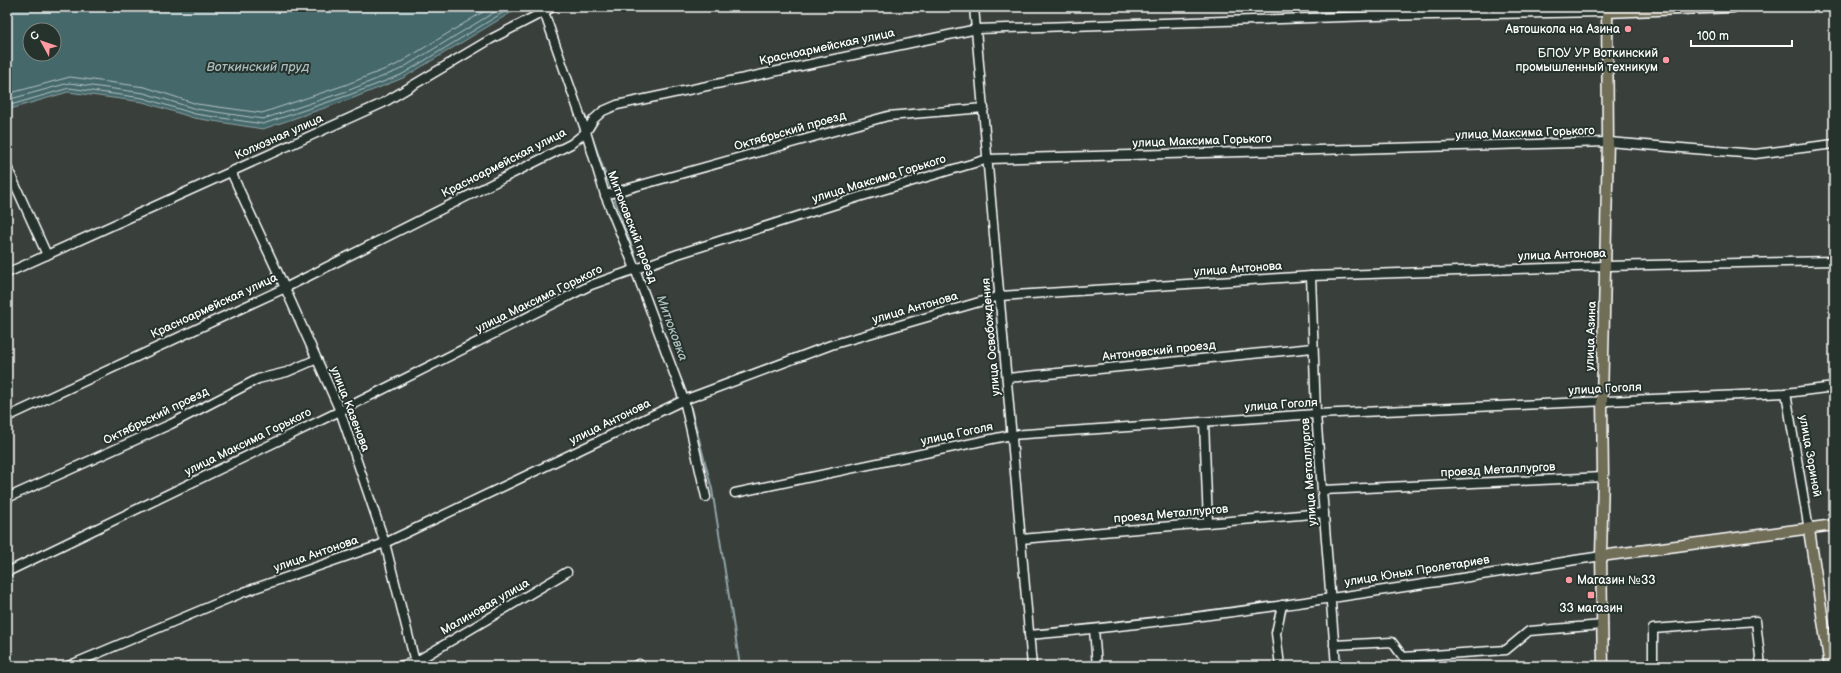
<svg xmlns="http://www.w3.org/2000/svg" width="1841" height="673" font-family="'Balsamiq Sans',sans-serif">
<style>
.water{fill:#45686b;stroke:#8fa4a6;fill-rule:evenodd}
.lines{fill:none;stroke-linecap:round;stroke-linejoin:round}
.shore{stroke:#b5c3c4;stroke-width:1}
.stream{stroke:#8fa4a6;stroke-width:2}
.minor-casing{stroke:#fff;stroke-width:11}
.major-casing{stroke:#fff;stroke-width:13}
.minor{stroke:#26332d;stroke-width:8}
.major{stroke:#716e59;stroke-width:10}
.poi-dot{fill:#ff9aa2;stroke:#26332d;stroke-width:1.5}
.labels{text-anchor:middle;dominant-baseline:central;stroke-width:4;stroke-linejoin:round;paint-order:stroke}
.poi-label{font-size:12px;fill:#fff;stroke:#26332d;text-anchor:end}
.street-label{font-size:12px;fill:#fff;stroke:#26332d}
.water-label{font-size:13px;font-style:italic;fill:#abbbbc;stroke:#26332d}
</style>
<rect width="100%" height="100%" fill="#393f3b"/>
<filter id="ink" filterUnits="userSpaceOnUse"><feTurbulence type="fractalNoise" baseFrequency=".025" numOctaves="2"/><feDisplacementMap in="SourceGraphic" scale="8" xChannelSelector="R" yChannelSelector="G"/><feConvolveMatrix kernelMatrix="1 2 1 2 8 2 1 2 1" color-interpolation-filters="sRGB"/></filter>
<g filter="url(#ink)">
<path class="water" d="M7,7H520L403,78L351,99L263,129L194,118L143,102L68,92L7,110ZM30,30H54V54H30Z"/>
<g class="lines">
<g class="shore">
<path d="M7,94L70,77L145,87L197,104L262,113L345,85L396,65L491,7"/>
<path d="M7,100L69,83L144,93L196,109L263,119L347,91L399,70L503,7"/>
<path d="M7,106L69,88L143,98L195,114L263,124L349,95L401,75L512,7"/>
</g>
<g class="stream">
<path d="M584,116L588,125"/>
<path d="M590,131L611,190"/>
<path d="M613,195L639,266"/>
<path d="M640,270L651,300"/>
<path d="M680,377L688,397"/>
<path d="M689,401L712,489L740,666"/>
</g>
<g class="minor-casing">
<g id="minor">
<path d="M974,7L1032,666"/>
<path d="M544,12L586,132L605,195L635,269L684,400L706,497"/>
<path d="M7,167L47,255"/>
<path d="M231,172L285,288L340,411L385,543L416,666"/>
<path d="M605,195L888,116L984,108"/>
<path d="M7,273L383,103L491,39L553,7"/>
<path d="M1311,276L1316,414L1336,666"/>
<path d="M1007,378L1313,348"/>
<path d="M1786,393L1809,530"/>
<path d="M7,417L285,288L571,144L586,132L594,119L603,111L617,105L977,29L1374,16L1607,12"/>
<path d="M1204,422L1208,523"/>
<path d="M1323,490L1603,477"/>
<path d="M735,493L1011,435L1316,414L1786,393L1834,387"/>
<path d="M7,498L171,424L258,379L287,372L317,359"/>
<path d="M1021,539L1324,513"/>
<path d="M7,572L340,411L591,285L678,254L859,197L988,159L1608,142L1755,154L1834,144"/>
<path d="M1094,629L1097,666"/>
<path d="M1029,635C1221,618 1411,586 1601,556"/>
<path d="M1334,645L1392,642L1403,657L1506,650L1529,631L1603,625"/>
<path d="M68,666L244,592L385,543L684,400L831,345L1000,296L1311,276L1606,266L1834,261"/>
<path d="M399,666L415,662L567,572"/>
<path d="M635,666L639,664"/>
<path d="M1280,666L1276,633L1282,605"/>
<path d="M1653,666V629L1756,621L1761,666"/>
</g>
</g>
<g class="major-casing">
<g id="major">
<path d="M1607,12L1733,7"/>
<path d="M1809,530L1830,666"/>
<path d="M1601,556L1834,525"/>
<path d="M1603,666L1601,556L1603,477L1602,401L1608,142L1607,7"/>
</g>
</g>
<use href="#minor" class="minor"/>
<use href="#major" class="major"/>
</g>
</g>
<g class="poi-dot">
<circle cx="1628" cy="29" r="4"/>
<circle cx="1666" cy="60" r="4"/>
<circle cx="1569" cy="580" r="4"/>
<rect x="1587" y="591" width="8" height="8" rx="2"/>
</g>
<g class="labels">
<g class="poi-label">
<text x="1620" y="29">Автошкола на Азина</text>
<text x="1658" y="53">БПОУ УР Воткинский<tspan x="1658" dy="14">промышленный техникум</tspan></text>
<text x="1577" y="580" text-anchor="start">Магазин №33</text>
<text x="1591" y="608" text-anchor="middle">33 магазин</text>
</g>
<g class="street-label">
<text transform="translate(827 47) rotate(-12)">Красноармейская улица</text>
<text transform="translate(790 131) rotate(-16)">Октябрьский проезд</text>
<text transform="translate(1525 133) rotate(-2)">улица Максима Горького</text>
<text transform="translate(279 137) rotate(-24)">Колхозная улица</text>
<text transform="translate(1202 141) rotate(-2)">улица Максима Горького</text>
<text transform="translate(504 163) rotate(-27)">Красноармейская улица</text>
<text transform="translate(879 179) rotate(-17)">улица Максима Горького</text>
<text transform="translate(632 227) rotate(69)">Митюковский проезд</text>
<text transform="translate(1562 255) rotate(-2)">улица Антонова</text>
<text transform="translate(1238 269) rotate(-4)">улица Антонова</text>
<text transform="translate(539 299) rotate(-26)">улица Максима Горького</text>
<text transform="translate(214 306) rotate(-25)">Красноармейская улица</text>
<text transform="translate(915 308) rotate(-16)">улица Антонова</text>
<text transform="translate(1591 336) rotate(-88)">улица Азина</text>
<text transform="translate(991 337) rotate(-95)">улица Освобождения</text>
<text transform="translate(1159 351) rotate(-6)">Антоновский проезд</text>
<text transform="translate(1605 389) rotate(-3)">улица Гоголя</text>
<text transform="translate(1281 405) rotate(-4)">улица Гоголя</text>
<text transform="translate(350 409) rotate(69)">улица Казенова</text>
<text transform="translate(156 416) rotate(-26)">Октябрьский проезд</text>
<text transform="translate(610 422) rotate(-26)">улица Антонова</text>
<text transform="translate(957 434) rotate(-12)">улица Гоголя</text>
<text transform="translate(248 442) rotate(-26)">улица Максима Горького</text>
<text transform="translate(1810 456) rotate(80)">улица Зориной</text>
<text transform="translate(1498 470) rotate(-3)">проезд Металлургов</text>
<text transform="translate(1309 472) rotate(-94)">улица Металлургов</text>
<text transform="translate(1171 514) rotate(-5)">проезд Металлургов</text>
<text transform="translate(316 554) rotate(-19)">улица Антонова</text>
<text transform="translate(1417 571) rotate(-9)">улица Юных Пролетариев</text>
<text transform="translate(485 607) rotate(-30)">Малиновая улица</text>
</g>
<g class="water-label">
<text x="258" y="67">Воткинский пруд</text>
<text transform="translate(672 328) rotate(70)">Митюковка</text>
</g>
</g>
<rect width="1841" height="673" fill="none" stroke="#26332d" stroke-width="24"/>
<rect x="12" y="12" width="1817" height="649" fill="none" stroke="#fff" stroke-width="1.5" filter="url(#ink)"/>
<g transform="translate(42 42) rotate(310)"><circle r="19" fill="#26332d" stroke="#7d8581"/>
<path d="M0-3L7 15L0 10L-7 15Z" fill="#ff9aa2"/>
<text y="-6" font-size="11" font-weight="bold" text-anchor="middle" fill="#ffffff">С</text>
</g>
<path d="M1691 40v6h101v-6" fill="none" stroke="#ffffff" stroke-width="2"/>
<text x="1697" y="40" font-size="12" fill="#ffffff" stroke="#26332d" stroke-width="3" paint-order="stroke">100 m</text>
</svg>
